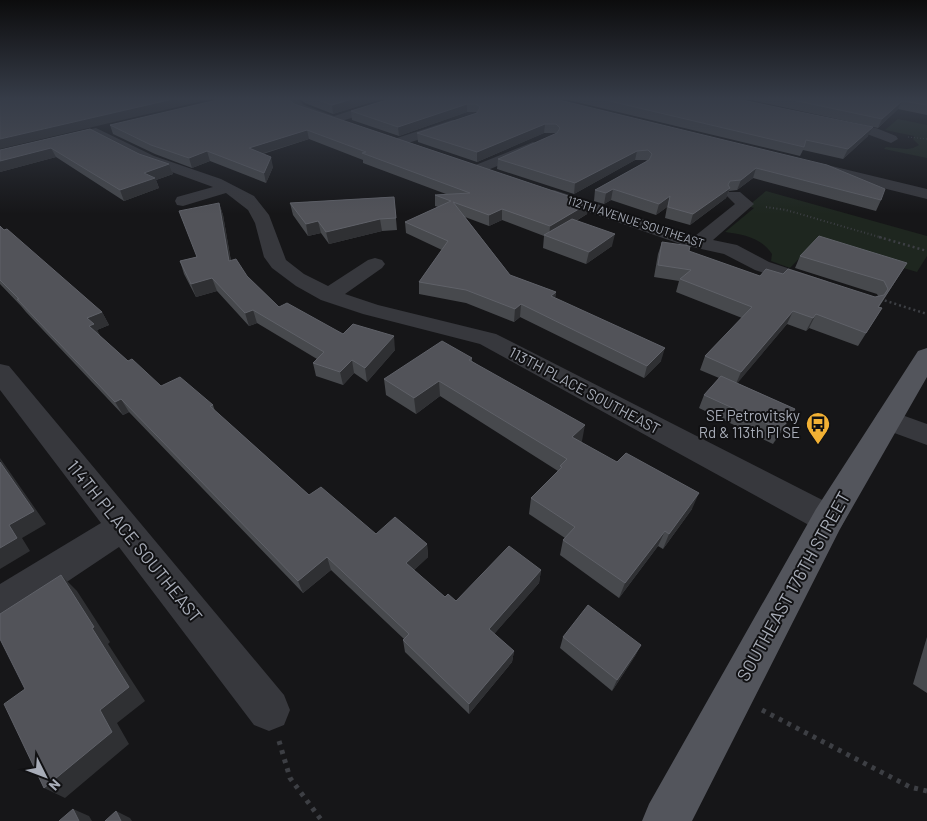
<svg xmlns="http://www.w3.org/2000/svg" width="927" height="821" font-family="Barlow,sans-serif">
<style>
.green{fill:#1e261f}
.lines{fill:none;stroke-linecap:round;stroke-linejoin:round}
.path-far3{stroke:#3d3f44;stroke-width:1;stroke-dasharray:1 2;stroke-linecap:butt}
.path-far2{stroke:#3d3f44;stroke-width:2;stroke-dasharray:1 2.5;stroke-linecap:butt}
.path-far1{stroke:#3d3f44;stroke-width:2.5;stroke-dasharray:2 3;stroke-linecap:butt}
.path{stroke:#3d3f44;stroke-width:5;stroke-dasharray:4 5.5;stroke-linecap:butt}
.minor{fill:#37383d;fill-rule:evenodd}
.major{fill:#53555c;fill-rule:evenodd}
.wall{fill:#47494d}
.shaded-wall{fill:#2f3033}
.building{fill:#525359;stroke:#5f6168}
.labels{text-anchor:middle;dominant-baseline:central;stroke-width:4;stroke-linejoin:round;paint-order:stroke}
.far-street-label{font-size:12px;fill:#a8adb8;stroke:#111113}
.street-label{font-size:15px;fill:#a8adb8;stroke:#111113}
.poi-label{font-size:15px;fill:#a8adb8;stroke:#111113;text-anchor:end}
.near-street-label{font-size:18px;fill:#a8adb8;stroke:#111113}
</style>
<rect width="100%" height="100%" fill="#161618"/>
<g class="green">
<path d="M898,119L927,125V158L884,149L886,147L907,149L913,148L919,145L913,139L914,136L885,130Z"/>
<path d="M766,191L927,236V256L917,272L815,242L790,268L771,261L772,254C762,238 742,234 725,232L754,208L748,206Z"/>
</g>
<g class="lines">
<path class="path-far3" d="M908,137L927,139"/>
<path class="path-far2" d="M766,207L786,210L883,238"/>
<g class="path-far1">
<path d="M879,237L927,251"/>
<path d="M880,299L927,314"/>
</g>
<g class="path">
<path d="M762,710L910,787L927,791"/>
<path d="M279,741L290,778L322,821"/>
</g>
<g class="minor">
<path d="M285,99H298L304,105L334,116L388,99H408L406,101L332,124L296,111Z"/>
<path d="M452,120L457,121L458,124L457,127L399,146L392,142L394,139Z"/>
<path d="M835,120L876,128L896,136L898,139L891,143L867,134L830,127L829,124L830,121Z"/>
<path d="M96,128L154,156L221,179L254,196L269,215L286,260L304,274L328,286L368,260L375,258L382,260L385,264L382,268L345,294L378,305L496,334L840,509L845,519L840,529L828,533L816,529L480,344L363,314L321,300L296,286L272,268L264,257L255,223L248,210L226,193L183,206L177,205L175,201L177,197L213,187L144,162L91,135L89,132L91,129Z"/>
<path d="M533,142L540,146L538,149L483,172H473L470,169L473,166Z"/>
<path d="M819,163L927,189V199L814,171L811,168L814,165Z"/>
<path d="M554,190L695,236L735,204L726,195L728,192H740L754,204L713,240L737,245L769,262L827,281L831,285L827,289L820,291L755,270L724,254L683,245L548,198L546,195L548,192Z"/>
<path d="M0,364L9,366L284,695L290,710L284,725L269,731L254,725L119,547L13,618L0,623V584L101,523L0,390Z"/>
<path d="M888,410L927,424V445L878,427L874,420L878,413Z"/>
</g>
<path class="major" d="M927,348V377L840,529L692,821H642L649,804L816,509L918,351Z"/>
</g>
<g class="wall">
<path d="M300,99H381L333,114L305,103Z"/>
<path d="M390,99H555L881,200L876,211L753,178L737,190L729,191L726,198L690,225L665,218L667,207L656,215L611,200L604,204L594,201L595,190L647,161L646,160H635L574,194L497,169L498,159L556,134L555,133H544L477,162L418,142L417,133L477,113L476,112H467L399,136L352,120L351,111Z"/>
<path d="M564,99H737L868,136L843,159L803,150L800,156Z"/>
<path d="M746,99H922L927,100V115L898,109L878,128Z"/>
<path d="M294,104L589,203L587,214L576,221L612,246L586,264L543,248L544,236L502,220L489,226L465,217L510,275L556,292L555,298L661,361L644,378L520,317L514,322L466,303L419,294V282L442,250L406,233L405,222L438,207L435,206V195L446,194L363,163V160L309,139L263,154L273,167L266,183L210,161L192,168L155,154L113,134L110,125Z"/>
<path d="M90,129L139,154L169,164L173,174L156,180L159,188L124,201L56,157L0,172V150Z"/>
<path d="M394,197L397,230L382,231L329,244L321,233L308,236L293,215L290,203Z"/>
<path d="M219,203L223,215L231,261L279,307L343,334L395,350L367,382L354,373L343,385L316,376L313,363L317,359L257,323L249,326L217,291L196,297L184,274L180,261L196,257Z"/>
<path d="M0,226L102,312L109,325L97,330L100,336L128,361L161,386L213,405L215,411L309,495L376,534L427,544L428,557L414,570L445,597L456,601L541,570L539,583L494,634L514,651L512,662L469,714L405,652L403,640L404,639L331,570L303,593L129,412L123,415L26,312L21,306L0,284Z"/>
<path d="M662,242L760,276L783,274L875,297L878,296L877,294L795,268L800,256L907,263L879,307L882,308L858,346L809,328L806,331L787,324L737,383L795,409L787,423L773,444L699,408L704,395L719,378L700,370L705,356L742,318L676,292L679,281L654,277L658,254Z"/>
<path d="M472,358V361L582,441L581,442L692,509L663,549L658,546L619,598L560,555L563,540L565,538L529,514L531,498L558,471L440,396L416,414L386,395L384,379Z"/>
<path d="M563,637L641,645L635,656L612,691L560,648Z"/>
<path d="M927,637V693L913,684Z"/>
</g>
<g class="shaded-wall">
<path d="M173,99H211L0,149V139Z"/>
<path d="M352,99H381L333,114L332,105Z"/>
<path d="M902,101L898,109L878,128L882,119Z"/>
<path d="M467,104V112L399,136L398,127Z"/>
<path d="M545,124L544,133L477,162V152Z"/>
<path d="M873,127L868,136L843,159L848,149Z"/>
<path d="M307,130L309,139L251,157L249,148Z"/>
<path d="M51,148L56,157L0,172V161Z"/>
<path d="M207,151L210,161L192,168L189,158Z"/>
<path d="M637,151L635,160L574,194L575,183Z"/>
<path d="M271,157L273,167L266,183L264,173Z"/>
<path d="M169,164L173,174L156,180L159,188L124,201L120,190L144,173Z"/>
<path d="M756,168L753,178L737,190L741,180Z"/>
<path d="M730,181L727,190L730,188L726,198L690,225L693,214L728,185Z"/>
<path d="M613,189L611,200L604,204L606,193Z"/>
<path d="M670,196L667,207L656,215L659,204Z"/>
<path d="M219,203L223,215L233,274L229,261Z"/>
<path d="M589,203L587,214L549,237L550,226Z"/>
<path d="M502,209V220L489,226V215Z"/>
<path d="M380,219L382,231L329,244L326,232Z"/>
<path d="M318,221L321,233L308,236L306,224Z"/>
<path d="M615,234L612,246L586,264L589,252Z"/>
<path d="M212,278L217,291L196,297L191,284Z"/>
<path d="M556,292L554,304L551,296Z"/>
<path d="M521,304L520,317L514,322L515,309Z"/>
<path d="M253,310L257,323L249,326L245,313Z"/>
<path d="M793,311L787,324L735,386L741,372Z"/>
<path d="M102,312L109,325L97,330L101,337L89,326L87,318Z"/>
<path d="M816,314L809,328L806,331L813,318Z"/>
<path d="M394,336L395,350L367,382L365,368Z"/>
<path d="M665,348L661,361L644,378L647,366Z"/>
<path d="M352,360L354,373L343,385L340,372Z"/>
<path d="M439,381L440,396L416,414L414,398Z"/>
<path d="M121,399L129,412L123,415L115,402Z"/>
<path d="M795,409L787,423L773,444L781,430Z"/>
<path d="M585,425L582,441L569,453L572,437Z"/>
<path d="M0,458L46,524L22,538L30,551L0,569V548L9,525Z"/>
<path d="M699,493L692,509L663,549L669,534Z"/>
<path d="M665,531L658,546L619,598L625,583Z"/>
<path d="M427,544L428,557L408,576L406,563Z"/>
<path d="M327,557L331,570L303,593L298,581Z"/>
<path d="M541,570L539,583L488,641L489,629Z"/>
<path d="M61,575L77,591L110,642L108,644L145,701L117,723L129,744L65,798L44,788L100,710L92,628Z"/>
<path d="M641,645L635,656L612,691L617,680Z"/>
<path d="M514,651L512,662L469,714V704Z"/>
<path d="M73,809L89,816L92,821H79Z"/>
<path d="M116,811L130,818L132,821H121Z"/>
</g>
<g class="building">
<path d="M6,99H173L0,139V101Z"/>
<path d="M227,99H289L294,104L589,203L550,226L502,209L489,215L453,202L510,275L556,292L551,296L665,348L647,366L521,304L515,309L466,290L419,282L448,241L405,222L451,201L435,195L470,193L362,153L366,152L307,130L249,148L271,157L264,173L207,151L189,158L151,145L110,125L217,100Z"/>
<path d="M315,99H352L332,105Z"/>
<path d="M390,99H555L827,165L885,189L881,200L756,168L741,180L730,181L728,185L730,188L693,214L668,207L670,196L659,204L613,189L606,193L595,190L649,160L652,154L648,150L637,151L575,183L498,159L557,133L560,128L556,124H545L477,152L417,133L477,113L480,107L476,104H467L398,127L351,111Z"/>
<path d="M601,99H737L873,127L848,149L806,140L804,147Z"/>
<path d="M788,99H922L927,100V105L902,101L882,119Z"/>
<path d="M90,129L139,154L169,164L144,173L155,178L120,190L51,148L0,161V150Z"/>
<path d="M394,197L396,218L380,219L326,232L318,221L306,224L290,203Z"/>
<path d="M219,203L229,261L236,259L247,276L279,307L287,303L343,334L353,324L394,336L365,368L352,360L340,372L313,363L324,352L253,310L245,313L212,278L191,284L180,261L197,257L179,211Z"/>
<path d="M572,219L615,234L589,252L544,235Z"/>
<path d="M0,226L4,230L7,229L102,312L87,318L94,324L89,326L128,361L132,359L161,386L180,377L213,405L210,406L309,495L321,487L376,534L395,517L427,544L406,563L445,597L448,594L456,601L509,546L541,570L489,629L514,651L469,704L403,640L409,634L327,557L298,581L121,399L115,402L17,299H19L0,280Z"/>
<path d="M819,236L907,263L878,307L882,308L866,333L816,314L813,318L793,311L741,372L705,356L752,307L680,279L691,270L658,265L662,242L690,246L689,251L760,276L766,269L783,274L788,269L875,297L884,295L888,289L884,281L800,256Z"/>
<path d="M442,341L472,358L469,360L585,425L572,437L617,462L626,453L699,493L669,534L665,531L625,583L563,540L575,527L531,498L562,467L560,466L567,459L439,381L414,398L384,379Z"/>
<path d="M721,376L795,409L781,430L704,395Z"/>
<path d="M0,462L34,511L9,525L17,538L0,548Z"/>
<path d="M61,575L94,627L92,628L129,687L100,710L112,732L44,788L4,704L25,689L0,639V614Z"/>
<path d="M588,605L641,645L617,680L563,637Z"/>
<path d="M73,809L79,821H59Z"/>
<path d="M116,811L121,821H105Z"/>
</g>
<linearGradient id="sky" x2="0" y2="1"><stop stop-color="#0c0c0d"/><stop offset="0.46" stop-color="#363c48"/><stop offset="1" stop-color="#363c48" stop-opacity="0"/></linearGradient>
<rect width="927" height="214" fill="url(#sky)"/>
<defs>
<g id="bus-pin" transform="scale(1.25)"><path d="M0 17L-7.5 6A9.5 9.5 0 1 1 7.5 6Z" fill="#f2b134" stroke="#111113"/><path d="M-5-6H5V4H4V6H2V4H-2V6H-4V4H-5ZM-3.5-4V0h7V-4ZM-3.5 1.2v1.5H-2V1.2ZM2 1.2v1.5H3.5V1.2Z" fill="#111"/></g>
</defs>
<g fill-rule="evenodd">
<use href="#bus-pin" x="818" y="424"/>
</g>
<g class="labels">
<g class="far-street-label">
<text transform="translate(636 221) rotate(18)">112TH AVENUE SOUTHEAST</text>
</g>
<g class="street-label">
<text transform="translate(585 390) rotate(28)">113TH PLACE SOUTHEAST</text>
</g>
<g class="poi-label">
<text x="800" y="415">SE Petrovitsky<tspan x="800" dy="17">Rd &amp; 113th Pl SE</tspan></text>
</g>
<g class="near-street-label">
<text transform="translate(135 541) rotate(51)">114TH PLACE SOUTHEAST</text>
<text transform="translate(793 586) rotate(-61)">SOUTHEAST 176TH STREET</text>
</g>
</g>
<g transform="translate(45 776) rotate(132)" stroke="#111113" stroke-width="4" paint-order="stroke">
<path d="M0-4L9 19L0 12L-9 19Z" fill="#a8adb8"/>
<text y="-8" font-size="14" font-weight="bold" text-anchor="middle" fill="#a8adb8">N</text>
</g>
</svg>
